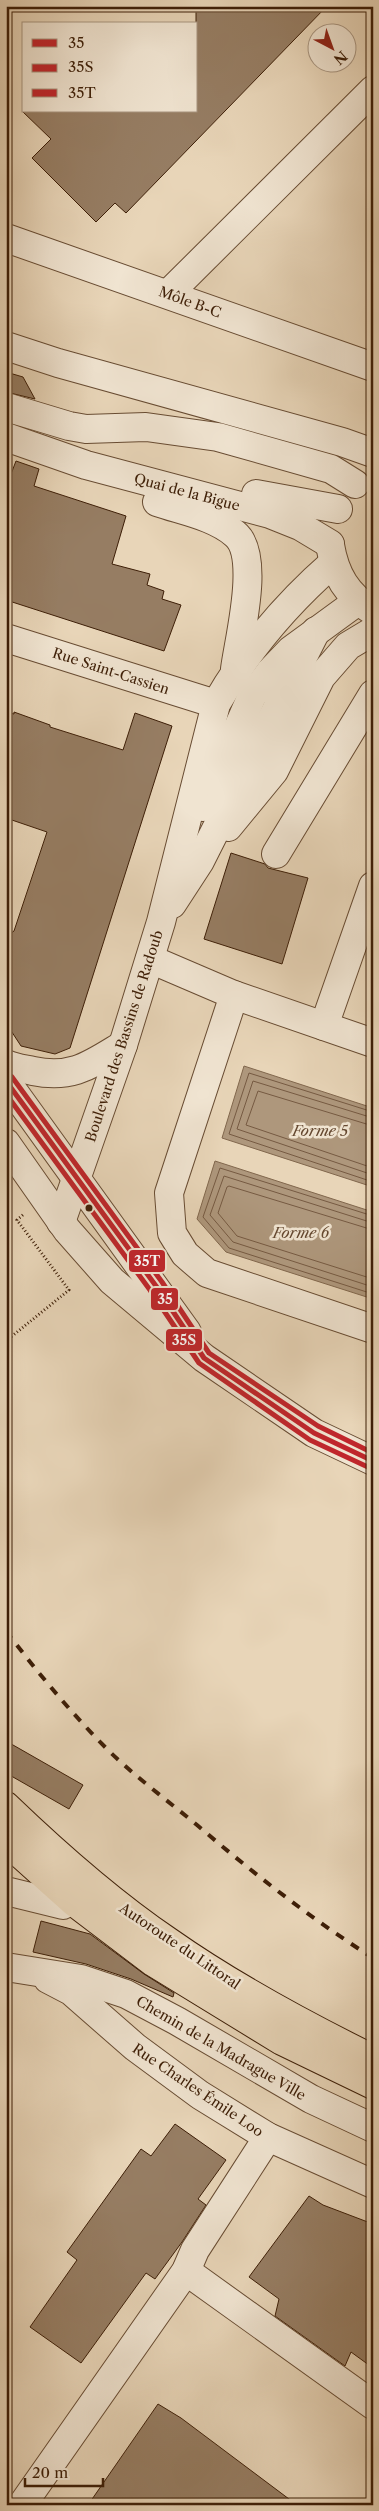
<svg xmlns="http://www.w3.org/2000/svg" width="379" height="2511" font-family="'Libre Caslon Text',serif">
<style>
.water{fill:#ae977c;stroke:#81674d}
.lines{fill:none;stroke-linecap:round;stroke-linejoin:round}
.shore{stroke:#765a42;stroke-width:1}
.building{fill:#967d63;stroke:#3d1e07}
.minor-casing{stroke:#684c33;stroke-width:30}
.highway-casing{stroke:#3d1e07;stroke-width:30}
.path{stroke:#3d1e07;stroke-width:3;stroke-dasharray:1 2.5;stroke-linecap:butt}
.minor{stroke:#f0e4d1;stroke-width:28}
.highway{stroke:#e8d5b8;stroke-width:28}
.rail{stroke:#3d1e07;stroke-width:4;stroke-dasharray:9 9;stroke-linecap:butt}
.bus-1-casing{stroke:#f0e4d1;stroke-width:9}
.bus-2-casing{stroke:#f0e4d1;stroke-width:9}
.bus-3-casing{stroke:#f0e4d1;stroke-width:9}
.bus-1{stroke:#c0262c;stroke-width:5}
.bus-2{stroke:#c0262c;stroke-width:5}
.bus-3{stroke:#c0262c;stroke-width:5}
.bus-dot{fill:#3d1e07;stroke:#f0e4d1;stroke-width:2}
.labels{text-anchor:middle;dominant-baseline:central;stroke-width:5;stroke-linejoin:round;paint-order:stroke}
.street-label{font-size:14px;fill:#3d1e07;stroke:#f0e4d1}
.water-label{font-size:15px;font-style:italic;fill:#654830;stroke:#f0e4d1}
.line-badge{stroke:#f0e4d1;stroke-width:2}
.badge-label{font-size:14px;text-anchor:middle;font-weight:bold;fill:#fff}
</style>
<rect width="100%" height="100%" fill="#e8d5b8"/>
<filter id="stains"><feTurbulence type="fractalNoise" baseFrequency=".004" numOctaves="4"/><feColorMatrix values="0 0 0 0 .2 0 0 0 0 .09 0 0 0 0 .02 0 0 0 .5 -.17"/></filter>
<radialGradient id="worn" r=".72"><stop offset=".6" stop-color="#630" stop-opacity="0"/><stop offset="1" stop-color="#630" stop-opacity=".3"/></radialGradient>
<g class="water">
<path d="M244,1066L373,1108V1187L222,1138Z"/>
<path d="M215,1161L373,1212V1299L226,1252L197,1219Z"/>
</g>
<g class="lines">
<g class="shore">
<path d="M373,1112L249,1073L229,1134L373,1182"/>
<path d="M373,1118L253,1081L237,1129L373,1175"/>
<path d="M373,1126L258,1091L246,1125L373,1168"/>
<path d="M373,1216L220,1168L203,1217L229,1248L373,1294"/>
<path d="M373,1223L224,1176L210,1215L233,1242L373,1287"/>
<path d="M373,1230L229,1186L227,1187L218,1213L237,1236L373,1279"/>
</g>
</g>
<g class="building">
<path d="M196,6H327L126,213L115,203L96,222L32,158L51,139L22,111H196Z"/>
<path d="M6,372L23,377L35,399L6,392Z"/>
<path d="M16,461L39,469L34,486L126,516L112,564L150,574L147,585L164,591L162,599L181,605L164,651L6,600V487Z"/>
<path d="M6,712L14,714V712L50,725V727L123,750L135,713L172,726L70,1048L55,1054L21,1046L6,1023V937L14,931L47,832L6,818Z"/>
<path d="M231,853L265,864L268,868L308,878L282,964L204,939Z"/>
<path d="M6,1741L83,1785L69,1809L6,1773Z"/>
<path d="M41,1921L90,1934L144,1974L174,1993L173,1997L131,1979L86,1964L33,1952Z"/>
<path d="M175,2124L226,2160L198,2199L206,2205L182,2242L155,2279L146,2273L81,2363L30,2327L77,2260L67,2252L141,2149L151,2156Z"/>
<path d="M309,2196L323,2205L373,2224V2368L351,2352L345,2366L275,2316L279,2299L249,2277Z"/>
<path d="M158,2404L181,2418L297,2505H88Z"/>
</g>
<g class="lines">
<g class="minor-casing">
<g id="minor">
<path d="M6,238L373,367"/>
<path d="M168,294L373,90"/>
<path d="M6,346L58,363L342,442L373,453"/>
<path d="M6,407L69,426L86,429L146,427L218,437L331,469L355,484"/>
<path d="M6,437L86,465L270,514L300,526L330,544"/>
<path d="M256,494L338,509"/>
<path d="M157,502C183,511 214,516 235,534C261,555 239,638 235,669"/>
<path d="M330,545C335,575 347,595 373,611"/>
<path d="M6,638L216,704"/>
<path d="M203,807L252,696L270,672L291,650L358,601"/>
<path d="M228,827L274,771L321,677L348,646L373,631"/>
<path d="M276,854L373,694"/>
<path d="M172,904L200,861L316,631"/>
<path d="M150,959L234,995L373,1043"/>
<path d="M234,995L169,1193L172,1233L185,1254L207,1273L373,1329"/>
<path d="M324,1026L373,886"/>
<path d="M6,1064C14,1068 24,1069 33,1071C73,1079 90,1065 123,1045"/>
<path d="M6,1081L187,1332"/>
<path d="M6,1143L67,1230L112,1281L204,1358L314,1433L373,1461"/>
<path d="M61,1222L123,1045L161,922L216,704C247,650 286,604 333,563"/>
<path d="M6,1891L63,1905"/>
<path d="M6,1967L81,1979L126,1994L177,2021L311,2099L373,2128"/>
<path d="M48,1979L71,1991L135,2047L200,2095L268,2137L373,2184"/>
<path d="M186,2271L373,2405"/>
<path d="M22,2505L186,2271L195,2250L268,2137"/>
</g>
</g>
<g class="highway-casing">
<g id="highway">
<path d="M6,1806C57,1855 110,1902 169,1942C233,1987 302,2024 373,2059"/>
<path d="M6,1841L74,1902L153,1962L282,2041L373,2085"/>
</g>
</g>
<path class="path" d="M6,1341L69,1290L17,1220L24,1214"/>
<use href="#minor" class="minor"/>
<use href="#highway" class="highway"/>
<path class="rail" d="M6,1631C38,1673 72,1714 110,1752C137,1778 168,1801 197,1825C253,1873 310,1918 373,1958"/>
<g class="bus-1-casing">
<path id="bus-1" d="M6,1081L156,1286L204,1358L314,1433L373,1461"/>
</g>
<g class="bus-2-casing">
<path id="bus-2" d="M6,1094L150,1290L199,1363L310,1440L370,1468"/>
</g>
<g class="bus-3-casing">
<path id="bus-3" d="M12,1077L162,1282L209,1353L318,1426L373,1453"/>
</g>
<use href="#bus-1" class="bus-1"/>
<use href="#bus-2" class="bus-2"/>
<use href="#bus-3" class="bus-3"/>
</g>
<circle class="bus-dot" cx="89" cy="1208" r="4.5"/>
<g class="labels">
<g class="street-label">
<text transform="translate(190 302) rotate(20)">Môle B-C</text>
<text transform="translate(187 492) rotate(15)">Quai de la Bigue</text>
<text transform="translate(111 671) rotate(18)">Rue Saint-Cassien</text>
<text transform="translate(124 1036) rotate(-72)">Boulevard des Bassins de Radoub</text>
<text transform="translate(180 1946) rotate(34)">Autoroute du Littoral</text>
<text transform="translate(221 2048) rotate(30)">Chemin de la Madrague Ville</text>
<text transform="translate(198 2090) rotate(34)">Rue Charles Émile Loo</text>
</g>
<g class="water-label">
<text x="320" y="1130">Forme 5</text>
<text x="301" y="1232">Forme 6</text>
</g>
</g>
<g class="line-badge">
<rect x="128" y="1249" width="38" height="24" rx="5" fill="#c0262c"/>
<rect x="150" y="1287" width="29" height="24" rx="5" fill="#c0262c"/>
<rect x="165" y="1328" width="38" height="24" rx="5" fill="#c0262c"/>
</g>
<g class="badge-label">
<text x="147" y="1266">35T</text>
<text x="165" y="1304">35</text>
<text x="184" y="1345">35S</text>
</g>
<rect width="379" height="2511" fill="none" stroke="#e8d5b8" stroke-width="25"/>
<rect x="8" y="8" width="364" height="2496" fill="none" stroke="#3d1e07" stroke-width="2.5"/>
<rect x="12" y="12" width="354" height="2486" fill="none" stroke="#3d1e07"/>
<rect x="22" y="22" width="175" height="90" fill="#f0e4d1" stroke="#a89580"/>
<rect x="32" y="39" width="25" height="8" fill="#c0262c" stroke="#a89580"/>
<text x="68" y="48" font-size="15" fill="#3d1e07">35</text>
<rect x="32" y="64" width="25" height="8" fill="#c0262c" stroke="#a89580"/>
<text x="68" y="72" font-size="15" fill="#3d1e07">35S</text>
<rect x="32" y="89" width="25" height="8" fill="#c0262c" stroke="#a89580"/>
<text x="68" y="98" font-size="15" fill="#3d1e07">35T</text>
<g transform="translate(332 48) rotate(139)"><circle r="24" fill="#f0e4d1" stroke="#a89580"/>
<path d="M0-4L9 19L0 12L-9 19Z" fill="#8f2418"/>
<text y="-8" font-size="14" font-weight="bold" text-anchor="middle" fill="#3d1e07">N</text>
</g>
<path d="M25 2478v8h78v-8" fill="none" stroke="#3d1e07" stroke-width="2.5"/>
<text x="32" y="2478" font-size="15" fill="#3d1e07" stroke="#f0e4d1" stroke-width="4" paint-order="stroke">20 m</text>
<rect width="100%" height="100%" filter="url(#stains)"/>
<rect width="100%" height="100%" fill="url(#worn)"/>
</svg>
